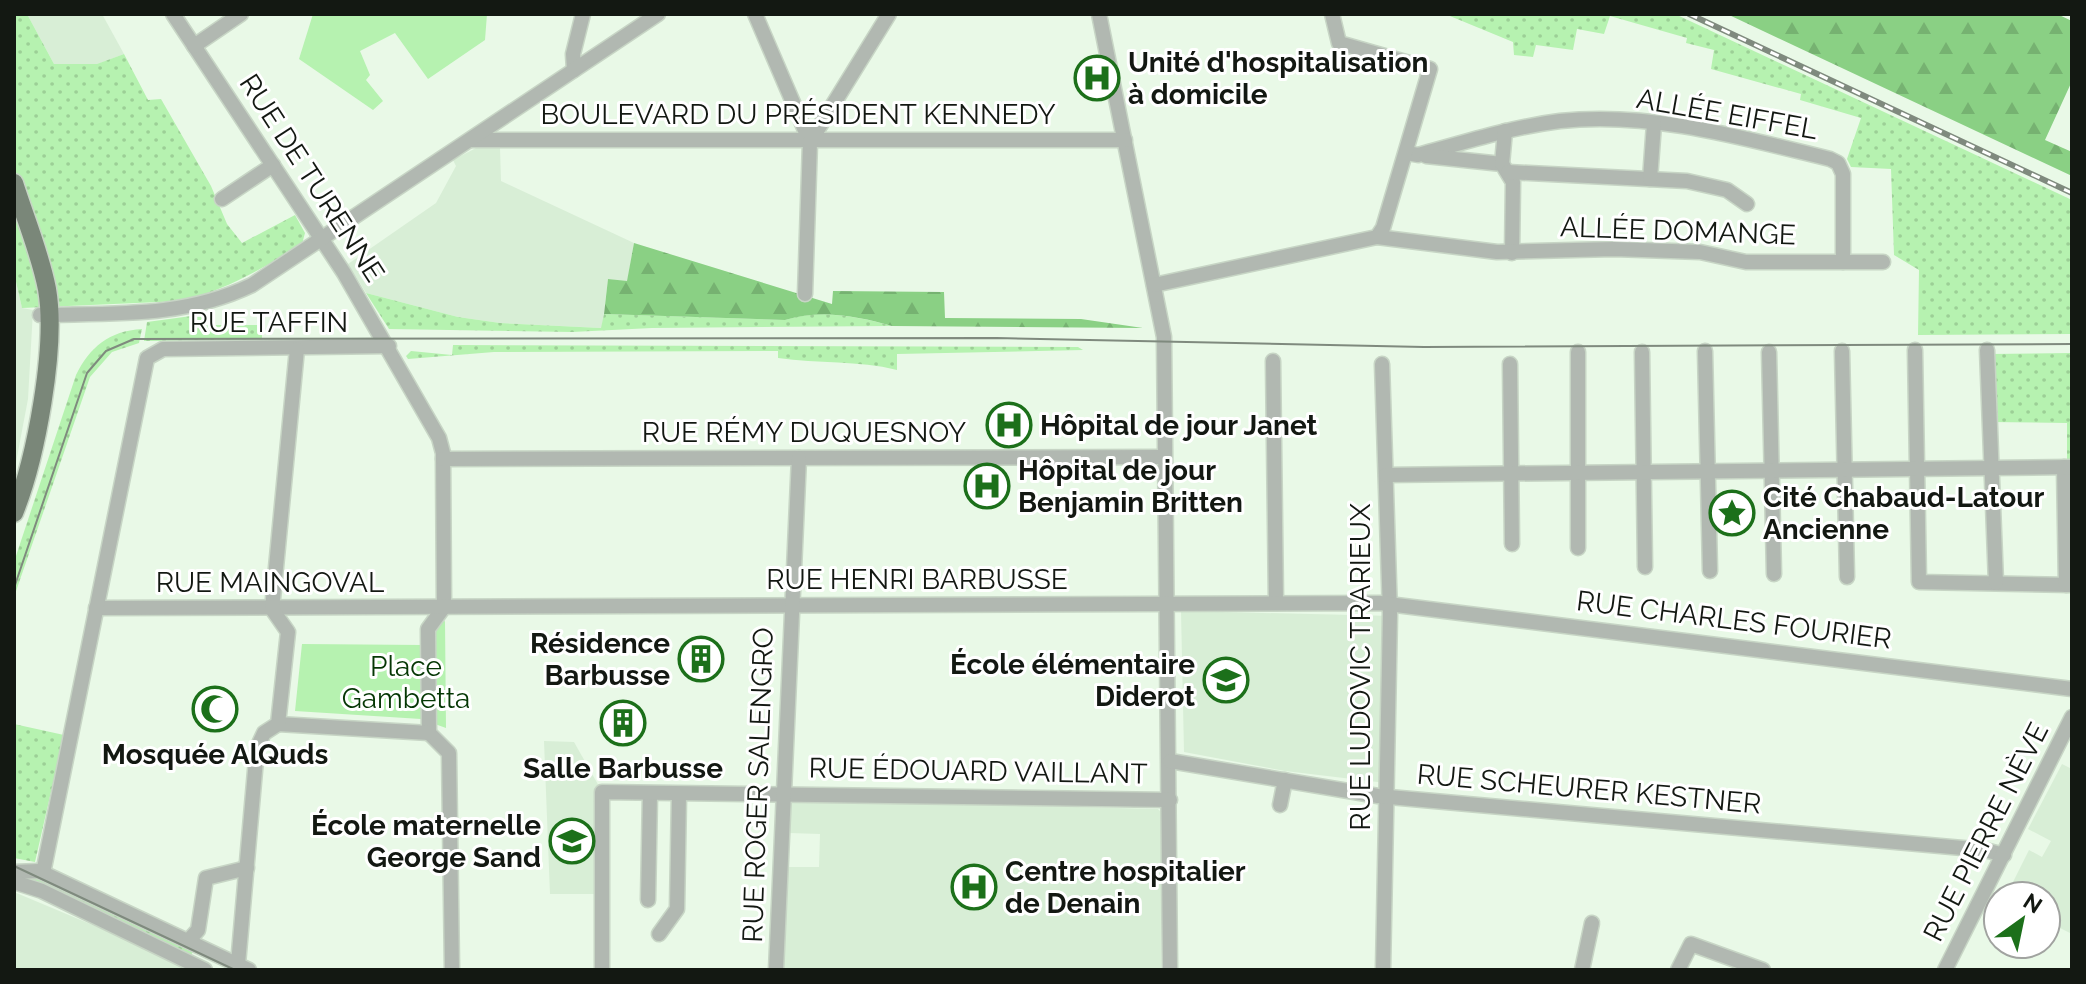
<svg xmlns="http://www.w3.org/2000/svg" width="2086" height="984" font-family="Raleway,sans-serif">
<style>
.built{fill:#d8eed6}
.grass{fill:url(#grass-dots)}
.forest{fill:url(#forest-firs)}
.park{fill:#b6f2b0}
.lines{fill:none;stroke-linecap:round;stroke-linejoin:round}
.minor-casing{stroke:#c7d5c5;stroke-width:17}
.major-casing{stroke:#c7d5c5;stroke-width:21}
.minor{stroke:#b1b8b1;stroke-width:14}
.major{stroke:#7a8779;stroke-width:18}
.tram{stroke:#7f8a7e;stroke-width:2}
.rail-casing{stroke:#7f8a7e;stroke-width:6}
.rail{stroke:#fff;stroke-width:3;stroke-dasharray:9;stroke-linecap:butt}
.labels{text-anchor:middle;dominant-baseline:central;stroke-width:6;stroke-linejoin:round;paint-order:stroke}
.poi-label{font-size:28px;font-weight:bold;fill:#131812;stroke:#fff;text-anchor:start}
.street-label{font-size:28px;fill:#131812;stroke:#fff}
.park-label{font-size:28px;fill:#053704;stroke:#fff}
</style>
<defs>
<pattern id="grass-dots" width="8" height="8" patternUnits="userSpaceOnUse" patternTransform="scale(2)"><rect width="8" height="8" fill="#b6f2b0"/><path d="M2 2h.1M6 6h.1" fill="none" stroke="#9ccf96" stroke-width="1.8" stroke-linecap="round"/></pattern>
<pattern id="forest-firs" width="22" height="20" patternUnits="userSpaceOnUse" patternTransform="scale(2)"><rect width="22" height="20" fill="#8ad084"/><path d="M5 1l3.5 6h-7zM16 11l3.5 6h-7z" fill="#76b271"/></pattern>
</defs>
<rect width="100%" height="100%" fill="#e9f9e7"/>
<g class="built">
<path d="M27,14H102L124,54L98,64H54Z"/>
<path d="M476,148H500L501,181L634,243L627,282L608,279L602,328L500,323L458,317L366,293L348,264L436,203L456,166L453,160Z"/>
<path d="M14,273L22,308L33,310L28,399L14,473Z"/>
<path d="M1181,611L1393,616L1386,783L1285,771L1184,752Z"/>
<path d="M544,741L574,742L600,788L594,894H550Z"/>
<path d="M2062,764L2072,769V934L2046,921V896L2007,894L2029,850L2042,857L2051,841L2028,829Z"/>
<path d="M794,800L1158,809L1161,812V970H783L788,867H819L820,834L789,833L790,804Z"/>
<path d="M14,892L138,944L198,970H14Z"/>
</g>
<g class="grass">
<path d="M14,14H27L54,64H97L124,54L148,100L161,99L211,186L227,224L242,243L295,215L305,233L302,244C264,268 226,290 182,301L22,308L14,273Z"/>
<path d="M1445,14H1675L2072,200V334L1918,335L1919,270L1894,255L1891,169L1851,167L1847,159L1861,118L1800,100L1801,94L1711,69L1714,50L1686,43L1687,38L1610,16L1604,34L1577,29L1573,50L1536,45L1533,57L1514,55L1513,42Z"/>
<path d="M366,293L458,317L500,323L601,328L604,314L785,320C820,309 857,316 892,326L652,328L572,332L389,329Z"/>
<path d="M206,314V325H262V340L144,341L147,322Z"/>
<path d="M142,329L139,343L112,352L90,377L14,597V562L76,375C90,347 109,331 142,329Z"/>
<path d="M453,345L1078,347L1083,350L897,354V370C858,360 818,364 778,358V351L494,352L408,359L406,356L411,351L452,355Z"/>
<path d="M2072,353V464H2067V423L1990,422L1989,354Z"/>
<path d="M14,724L64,735L35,862L14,858Z"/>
<path d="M14,875L43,877L194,949L190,958Z"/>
</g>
<g class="forest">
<path d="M1727,14H2057L2072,21V81L2045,140L2072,152V176Z"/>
<path d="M634,243L832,304L833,291L944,292L945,318L1081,319L1143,328L892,326C858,316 821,309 785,320L604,314L608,279L627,281Z"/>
</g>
<g class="park">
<path d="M313,14H487L485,40L428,79L395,33L360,51L370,75L366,80L383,101L373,110L299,59Z"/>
<path d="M445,621L446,728L421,719L295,711L302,644L424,645L434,625Z"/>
</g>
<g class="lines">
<g class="minor-casing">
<g id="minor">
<path d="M173,14L344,273L439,438L443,453L444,607L428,629L429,733L449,753L452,970"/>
<path d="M755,14L810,142L805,294"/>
<path d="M1099,14L1164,337L1170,970"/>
<path d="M194,46L241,14"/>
<path d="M574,70L573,54L583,14"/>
<path d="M472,140H1125"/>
<path d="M810,142L889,14"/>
<path d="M1407,153L1418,155C1465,142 1512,127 1560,121C1650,111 1744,138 1830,159L1838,163L1843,174V262"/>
<path d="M1426,156L1502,164L1513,182L1512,253"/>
<path d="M1502,164L1505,131"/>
<path d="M1508,172L1687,181L1727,190L1747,204"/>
<path d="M1650,179L1654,124"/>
<path d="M222,199L273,165"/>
<path d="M1377,237L1497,252L1614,249L1700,252L1746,262H1883"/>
<path d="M1154,285L1377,237L1383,228L1430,69L1339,43L1332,14"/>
<path d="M40,315C114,313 183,318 252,285L658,14"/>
<path d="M1915,350L1919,582L2072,585"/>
<path d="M1987,350L1996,583"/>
<path d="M1705,351L1710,571"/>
<path d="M1842,351L1847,577"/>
<path d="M1578,352V548"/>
<path d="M1642,352L1645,567"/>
<path d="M1769,352L1774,574"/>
<path d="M1273,361L1276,603"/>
<path d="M1382,364L1390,614L1383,970"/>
<path d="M1510,364L1512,544"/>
<path d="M443,459L1164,457"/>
<path d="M2064,467L2066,585"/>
<path d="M1386,475L2072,467"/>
<path d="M96,608L1380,603L2072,689"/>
<path d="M278,724L429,733"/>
<path d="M1170,761L1378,796L1985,850L2004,855"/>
<path d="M1280,805L1285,780"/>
<path d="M14,872L39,871L249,970"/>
<path d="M43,873L147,358L163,349L389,346"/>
<path d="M14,882L42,891L205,970"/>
<path d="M648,900L650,794"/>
<path d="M659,934L677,909L679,795"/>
<path d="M189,940L198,930L206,878L247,868"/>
<path d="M238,964L257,748L264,733L278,724L288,632L272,609L297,349"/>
<path d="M602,970V792L1170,800"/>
<path d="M776,970L799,458"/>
<path d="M1582,970L1592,923"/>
<path d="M1678,970L1691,944L1763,970"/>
<path d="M1945,970L2072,717"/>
</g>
</g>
<g class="major-casing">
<path id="major" d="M14,183C25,218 40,253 47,289C57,346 36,459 14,513"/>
</g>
<use href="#minor" class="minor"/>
<use href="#major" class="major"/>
<g class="tram">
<path d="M14,588L87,373L106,351L134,339L997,338L1424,347L2072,344"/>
<path d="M14,866L235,970"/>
</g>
<g class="rail-casing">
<path id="rail" d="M1689,14L2072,193"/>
</g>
<use href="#rail" class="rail"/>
</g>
<defs>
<g id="hospital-ring" transform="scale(2.3)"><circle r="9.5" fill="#fff" stroke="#1c701a" stroke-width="1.5"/><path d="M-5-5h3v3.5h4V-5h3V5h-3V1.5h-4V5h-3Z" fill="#1c701a"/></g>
<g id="sight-ring" transform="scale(2.3)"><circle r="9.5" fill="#fff" stroke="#1c701a" stroke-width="1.5"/><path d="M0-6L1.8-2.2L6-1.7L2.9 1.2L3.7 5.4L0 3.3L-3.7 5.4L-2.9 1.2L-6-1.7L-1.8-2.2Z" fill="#1c701a"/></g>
<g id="building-ring" transform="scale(2.3)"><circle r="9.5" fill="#fff" stroke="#1c701a" stroke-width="1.5"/><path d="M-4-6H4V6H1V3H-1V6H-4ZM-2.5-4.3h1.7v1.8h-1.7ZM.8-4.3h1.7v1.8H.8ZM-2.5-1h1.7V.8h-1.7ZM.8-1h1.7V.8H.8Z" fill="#1c701a"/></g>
<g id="school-ring" transform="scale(2.3)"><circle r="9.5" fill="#fff" stroke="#1c701a" stroke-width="1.5"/><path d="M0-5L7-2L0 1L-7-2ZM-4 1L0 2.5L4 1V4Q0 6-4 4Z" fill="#1c701a"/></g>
<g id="mosque-ring" transform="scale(2.3)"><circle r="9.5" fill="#fff" stroke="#1c701a" stroke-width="1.5"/><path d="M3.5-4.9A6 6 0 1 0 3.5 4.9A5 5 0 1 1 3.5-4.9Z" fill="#1c701a"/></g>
</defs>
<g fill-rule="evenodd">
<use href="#hospital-ring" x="1097" y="78"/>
<use href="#hospital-ring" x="1009" y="425"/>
<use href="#hospital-ring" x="987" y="486"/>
<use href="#sight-ring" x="1732" y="513"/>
<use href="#building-ring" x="701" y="659"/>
<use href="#school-ring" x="1226" y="680"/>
<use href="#mosque-ring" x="215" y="709"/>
<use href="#building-ring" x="623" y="723"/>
<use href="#school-ring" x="572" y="841"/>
<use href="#hospital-ring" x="974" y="887"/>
</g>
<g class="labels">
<g class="poi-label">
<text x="1128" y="62">Unité d'hospitalisation<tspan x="1128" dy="32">à domicile</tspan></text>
<text x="1040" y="425">Hôpital de jour Janet</text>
<text x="1018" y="470">Hôpital de jour<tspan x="1018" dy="32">Benjamin Britten</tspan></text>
<text x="1763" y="497">Cité Chabaud-Latour<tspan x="1763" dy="32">Ancienne</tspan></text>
<text x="670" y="643" text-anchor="end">Résidence<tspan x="670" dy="32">Barbusse</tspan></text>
<text x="1195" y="664" text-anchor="end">École élémentaire<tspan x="1195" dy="32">Diderot</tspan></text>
<text x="215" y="754" text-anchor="middle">Mosquée AlQuds</text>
<text x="623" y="768" text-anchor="middle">Salle Barbusse</text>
<text x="541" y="825" text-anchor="end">École maternelle<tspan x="541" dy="32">George Sand</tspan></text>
<text x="1005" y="871">Centre hospitalier<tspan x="1005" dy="32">de Denain</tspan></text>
</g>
<g class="street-label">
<text x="798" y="114">BOULEVARD DU PRÉSIDENT KENNEDY</text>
<text transform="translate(1727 114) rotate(10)">ALLÉE EIFFEL</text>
<text transform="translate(312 178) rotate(57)">RUE DE TURENNE</text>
<text transform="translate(1678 231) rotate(2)">ALLÉE DOMANGE</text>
<text x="269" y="322">RUE TAFFIN</text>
<text x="804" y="432">RUE RÉMY DUQUESNOY</text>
<text x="917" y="579">RUE HENRI BARBUSSE</text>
<text x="270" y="582">RUE MAINGOVAL</text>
<text transform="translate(1734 620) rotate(7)">RUE CHARLES FOURIER</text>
<text transform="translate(1360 667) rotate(-90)">RUE LUDOVIC TRARIEUX</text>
<text transform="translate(978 771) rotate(1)">RUE ÉDOUARD VAILLANT</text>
<text transform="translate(758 785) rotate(-88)">RUE ROGER SALENGRO</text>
<text transform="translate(1589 789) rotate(5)">RUE SCHEURER KESTNER</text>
<text transform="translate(1986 832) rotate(-63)">RUE PIERRE NÈVE</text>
</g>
<g class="park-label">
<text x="406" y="666">Place<tspan x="406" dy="32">Gambetta</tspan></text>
</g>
</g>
<rect width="2086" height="984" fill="none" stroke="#131812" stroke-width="32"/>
<g transform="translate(2022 920) rotate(33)"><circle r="38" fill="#ffffff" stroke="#a1a3a0" stroke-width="2"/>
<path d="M0-6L14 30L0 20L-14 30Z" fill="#1c701a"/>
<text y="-12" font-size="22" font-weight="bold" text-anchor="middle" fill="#131812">N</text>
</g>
</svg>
